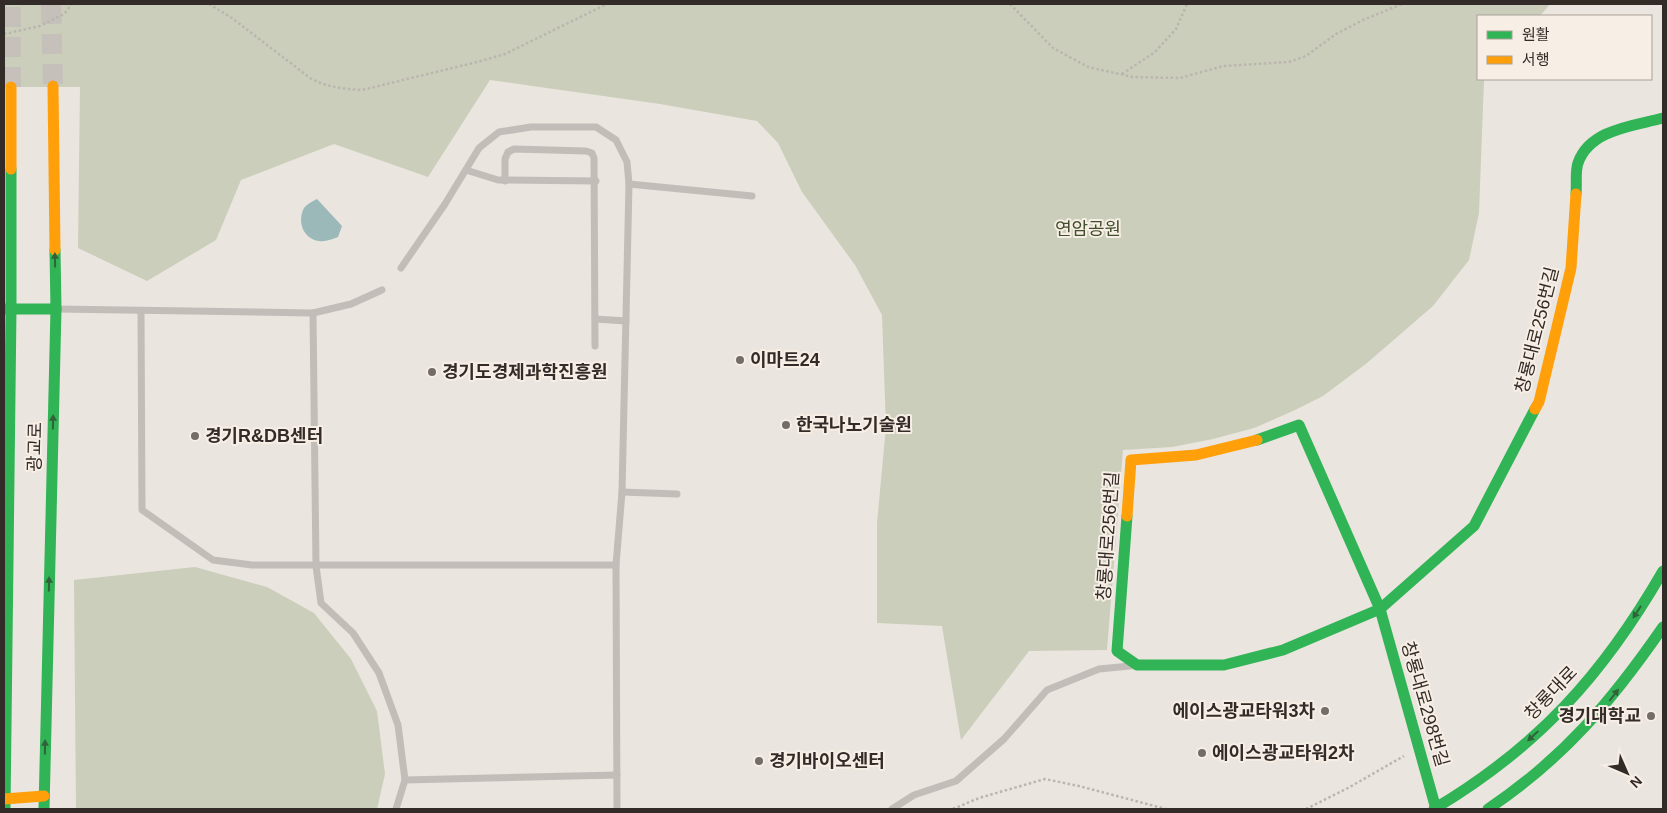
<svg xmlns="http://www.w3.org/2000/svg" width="1667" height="813" font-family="Helvetica,'Noto Sans KR',sans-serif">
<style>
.green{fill:#cbceba}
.water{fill:#9cb9b9}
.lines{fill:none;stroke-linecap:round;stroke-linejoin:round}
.secondary-tunnel{stroke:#c5c0ba;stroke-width:20;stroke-dasharray:20 10;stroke-linecap:butt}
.path{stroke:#bbb5b0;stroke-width:2.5;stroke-dasharray:2.5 2.5;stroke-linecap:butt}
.lane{stroke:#c2bdb8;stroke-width:7}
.fast{stroke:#30b455;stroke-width:11}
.slow{stroke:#ff9f0a;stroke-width:11}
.oneway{fill:#326239}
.poi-dot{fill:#736c67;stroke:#f7efe5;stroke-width:2}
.labels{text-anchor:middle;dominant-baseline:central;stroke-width:4;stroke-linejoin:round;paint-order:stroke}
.park-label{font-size:18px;fill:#424f2d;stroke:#f7efe5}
.street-label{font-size:18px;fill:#332b27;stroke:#f7efe5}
.poi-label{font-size:18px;font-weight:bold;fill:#332b27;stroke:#f7efe5;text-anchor:start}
</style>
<rect width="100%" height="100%" fill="#eae5df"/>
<g class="green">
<path d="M4,4H1550L1540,16H1478V79H1484L1479,213L1469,260L1433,306L1367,363L1323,396L1293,411L1254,428L1213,439L1172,447L1123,450L1107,650L1029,651L961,740L942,626L877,623V523L886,427L882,315L855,265L802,192L778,143L757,121L660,104L490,80L428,177L334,144L241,180L216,240L147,281L78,248L80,87H4Z"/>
<path d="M195,567L267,587L314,613L351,659L377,711L385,774L377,809H76L74,580Z"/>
</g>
<path class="water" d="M317,199L342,226L338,237C332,239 326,242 319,241C303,239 297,221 304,208C307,204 313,201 317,199Z"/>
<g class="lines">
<g class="secondary-tunnel">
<path d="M51,4L53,86"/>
<path d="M11,87V4"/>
</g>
<g class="path">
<path d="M209,4L232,18L310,78C326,87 343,89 362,90L481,61L505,54L607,4"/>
<path d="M1010,4L1053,48L1088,67L1133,77L1180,78L1223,66L1289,62L1306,56L1336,34L1363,20L1402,4"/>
<path d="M4,34L40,26L64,14L72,4"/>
<path d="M1122,74L1155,52L1176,29L1187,4"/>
<path d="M953,809L979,798L1045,779L1079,786L1166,809"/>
<path d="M1306,809L1348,788L1404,756"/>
</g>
<g class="lane">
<path d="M466,170L498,180L596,181"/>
<path d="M505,181V159L508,152L514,149L586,151L592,153L594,158L595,346"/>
<path d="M629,184L752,196"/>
<path d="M401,268L445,204L479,148L499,132L531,127H596L616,140L627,162L629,184L622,492L616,565L617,809"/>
<path d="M57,309L313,313L351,304L382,290"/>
<path d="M141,311L142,510L213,560L252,565H616"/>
<path d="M313,313L316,566L321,603L353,633L379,673L398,725L405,780L396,809"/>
<path d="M595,319L626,321"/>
<path d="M622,492L677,494"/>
<path d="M405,780L617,775"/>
<path d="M892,809L914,795L956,781L1004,739L1047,690L1099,669L1130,666"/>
</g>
<g class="fast">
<path d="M1576,194C1577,184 1575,171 1578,163C1590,129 1634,126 1663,118"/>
<path d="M4,309H56"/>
<path d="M1257,440L1299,425L1380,609L1436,809"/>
<path d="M1127,516L1117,651L1137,665H1224L1283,650L1380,609L1474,526L1535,409"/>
<path d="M5,809L11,309V169"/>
<path d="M44,809L56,309L55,250"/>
<path d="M1434,809C1538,747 1603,675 1663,571"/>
<path d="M1488,809C1564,758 1611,702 1663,627"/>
</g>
<g class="slow">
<path d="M53,86L55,250"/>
<path d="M11,87V169"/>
<path d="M1535,409L1539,402L1571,268L1576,194"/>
<path d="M1127,516L1131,460L1196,455L1257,440"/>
<path d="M4,799L44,796"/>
</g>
</g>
<defs><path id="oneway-solid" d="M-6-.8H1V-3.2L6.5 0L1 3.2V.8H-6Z" transform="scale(1.25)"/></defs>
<g class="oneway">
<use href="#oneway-solid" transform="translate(55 260) rotate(-91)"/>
<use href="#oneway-solid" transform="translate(53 422) rotate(-89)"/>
<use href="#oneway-solid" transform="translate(49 584) rotate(-89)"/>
<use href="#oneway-solid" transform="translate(1637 612) rotate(123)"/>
<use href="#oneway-solid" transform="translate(1614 695) rotate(-52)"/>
<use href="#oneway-solid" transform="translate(1533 736) rotate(137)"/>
<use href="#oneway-solid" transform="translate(45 747) rotate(-89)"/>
</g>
<g class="poi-dot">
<circle cx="740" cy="360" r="5"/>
<circle cx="432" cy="372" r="5"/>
<circle cx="786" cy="425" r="5"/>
<circle cx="195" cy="436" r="5"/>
<circle cx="1325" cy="711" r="5"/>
<circle cx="1651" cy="716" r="5"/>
<circle cx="1202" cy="753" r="5"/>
<circle cx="759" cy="761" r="5"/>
</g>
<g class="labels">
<g class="park-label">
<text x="1088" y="229">연암공원</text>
</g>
<g class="street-label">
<text transform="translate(1537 330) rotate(-76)">창룡대로256번길</text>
<text transform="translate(35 447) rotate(-89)">광교로</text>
<text transform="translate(1108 536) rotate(-86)">창룡대로256번길</text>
<text transform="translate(1551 693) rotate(-46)">창룡대로</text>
<text transform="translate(1425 704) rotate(74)">창룡대로298번길</text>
</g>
<g class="poi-label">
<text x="750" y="360">이마트24</text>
<text x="442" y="372">경기도경제과학진흥원</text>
<text x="796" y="425">한국나노기술원</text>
<text x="205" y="436">경기R&amp;DB센터</text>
<text x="1315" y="711" text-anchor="end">에이스광교타워3차</text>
<text x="1641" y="716" text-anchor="end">경기대학교</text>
<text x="1212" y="753">에이스광교타워2차</text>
<text x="769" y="761">경기바이오센터</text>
</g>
</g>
<rect width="1667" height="813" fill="none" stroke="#332b27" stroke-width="10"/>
<rect x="1477" y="15" width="175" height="65" fill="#f7efe5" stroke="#a9a199"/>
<rect x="1487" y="31" width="25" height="8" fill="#30b455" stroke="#a9a199"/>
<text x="1522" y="40" font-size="15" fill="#332b27">원활</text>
<rect x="1487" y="56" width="25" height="8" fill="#ff9f0a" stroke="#a9a199"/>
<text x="1522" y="65" font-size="15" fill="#332b27">서행</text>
<g transform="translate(1627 773) rotate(135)" stroke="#f7efe5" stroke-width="4" paint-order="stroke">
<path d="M0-4L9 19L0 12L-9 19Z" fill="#332b27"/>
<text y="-8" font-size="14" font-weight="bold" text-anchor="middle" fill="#332b27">N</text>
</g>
</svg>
